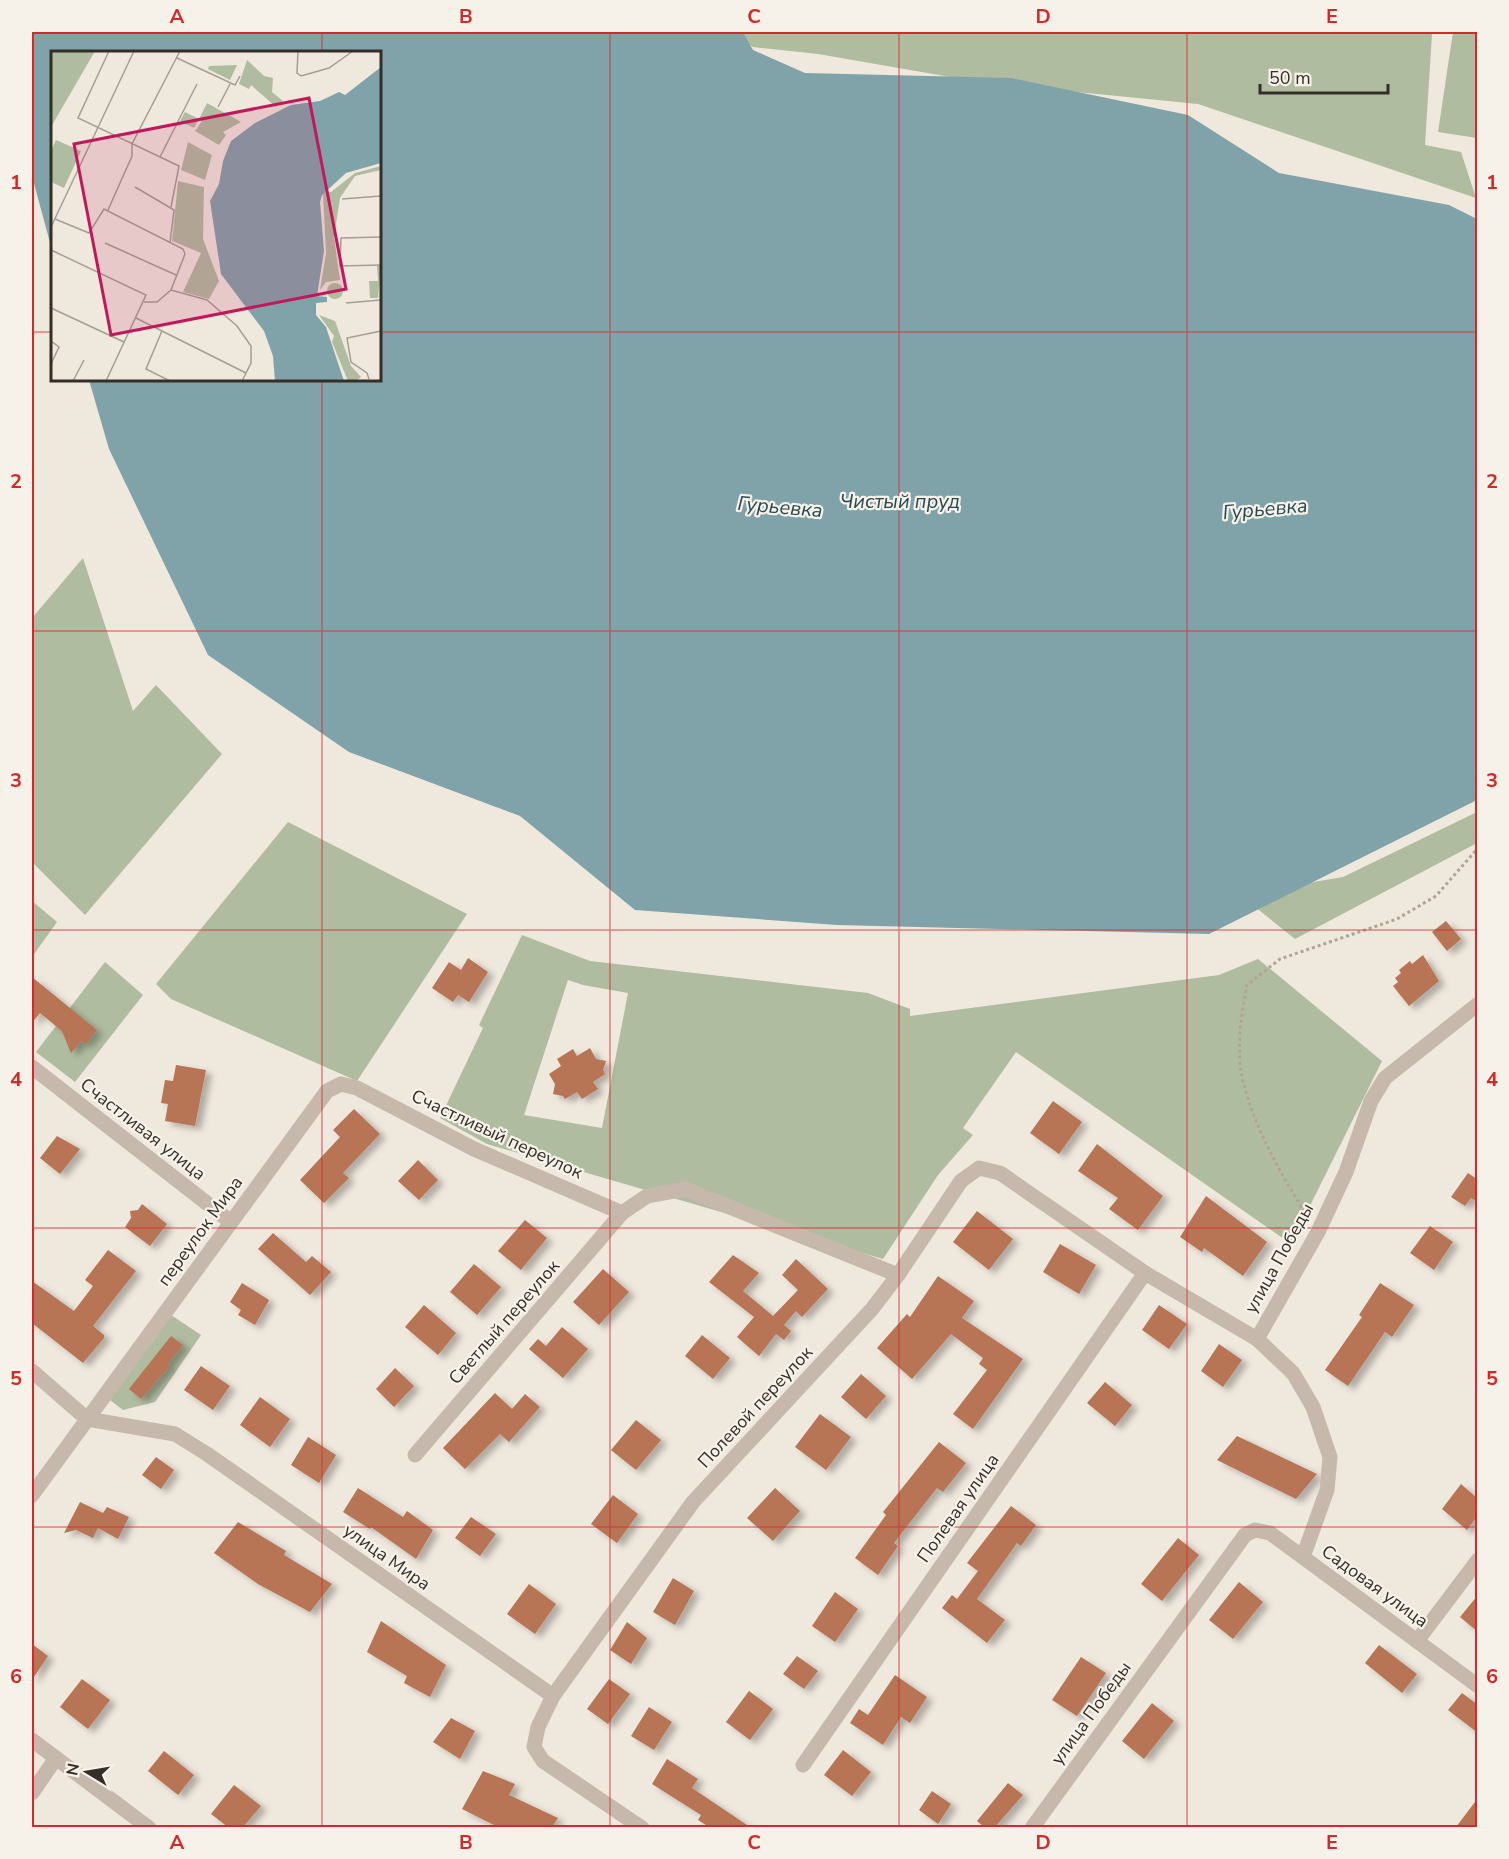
<svg xmlns="http://www.w3.org/2000/svg" width="1509" height="1859" font-family="'Nunito Sans',sans-serif">
<style>
.green{fill:#b0bc9f;fill-rule:evenodd}
.water{fill:#80a3a9}
.building{fill:#b77454;filter:url(#shadow)}
.lines{fill:none;stroke-linecap:round;stroke-linejoin:round}
.path{stroke:#b1a495;stroke-width:3;stroke-dasharray:3 3;stroke-linecap:butt}
.minor{stroke:#c6b9ab;stroke-width:15}
.grid{fill:none;stroke:#d62828;stroke-width:1.5;stroke-opacity:0.55}
.labels{text-anchor:middle;dominant-baseline:central;stroke-width:4.5;stroke-linejoin:round;paint-order:stroke}
.street-label{font-size:18px;fill:#342e29;stroke:#f7f2e9}
.water-label{font-size:20px;font-style:italic;fill:#244a51;stroke:#f7f2e9}
.inset-road{fill:none;stroke:#a49e95;stroke-width:1.5}
.view{fill:#c2185b;fill-opacity:0.15;stroke:#c2185b;stroke-width:3}
.inset-edge{fill:none;stroke:#342e29;stroke-width:3}
.neatline{fill:none;stroke:#d62828;stroke-width:2}
.grid-label{font-size:20px;text-anchor:middle;font-weight:bold;fill:#d62828}
</style>
<defs>
<filter id="shadow"><feDropShadow dx="6" dy="4" stdDeviation="3" flood-color="#0004"/></filter>
</defs>
<rect width="100%" height="100%" fill="#efe8dd"/>
<g class="green">
<path d="M738,32H1408L1432,34L1425,145L1461,152L1476,198L1198,104L985,83L818,54L753,47L737,36Z"/>
<path d="M1453,32H1477V138L1438,132Z"/>
<path d="M83,558L133,711L156,685L222,754L85,915L32,862V618Z"/>
<path d="M1477,812V843L1295,939L1244,898L1260,891L1343,877Z"/>
<path d="M288,822L467,914L357,1081L171,999L156,984Z"/>
<path d="M32,901L57,922L32,957Z"/>
<path d="M522,935L590,961L868,993L910,1009V1016L1219,975L1258,959L1382,1061L1291,1244L1016,1052L963,1128L973,1135L938,1175L883,1259L487,1144L440,1118L483,1028L479,1025ZM568,980L583,985L628,993L602,1128L524,1115Z"/>
<path d="M105,962L143,995L75,1082L36,1052Z"/>
<path d="M171,1315L201,1335L155,1402L123,1410L106,1397Z"/>
</g>
<path class="water" d="M32,32H743L753,50L805,73L1011,78L1188,115L1279,173L1449,205L1477,219V800L1209,934L837,925L635,910L520,816L349,752L208,655L109,449L89,380H380V52H52V250L32,176Z"/>
<g class="building">
<path d="M1446,921L1461,939L1447,951L1432,932Z"/>
<path d="M1423,955L1439,981L1409,1006L1393,986L1398,982L1395,978L1401,973L1399,970L1410,961L1412,964Z"/>
<path d="M468,958L488,972L469,1002L458,995L453,1002L432,988L449,962L461,970Z"/>
<path d="M32,977L97,1030L86,1044L81,1041L71,1053L62,1031L40,1013L32,1023Z"/>
<path d="M590,1048L596,1059L606,1061L603,1070L605,1074L593,1082L598,1089L582,1099L577,1092L565,1099L563,1096L553,1094L555,1084L549,1074L561,1066L557,1059L573,1049L577,1056Z"/>
<path d="M176,1065L206,1070L195,1126L165,1121L168,1104L161,1103L165,1080L173,1081Z"/>
<path d="M1053,1101L1082,1122L1059,1154L1030,1133Z"/>
<path d="M354,1109L380,1134L343,1173L349,1178L324,1203L300,1180L340,1137L333,1130Z"/>
<path d="M57,1136L80,1149L60,1174L40,1158Z"/>
<path d="M1097,1144L1163,1196L1138,1230L1109,1209L1118,1198L1078,1171Z"/>
<path d="M418,1160L438,1180L419,1200L398,1181Z"/>
<path d="M1468,1173L1478,1180V1202L1471,1198L1465,1206L1451,1197Z"/>
<path d="M1206,1196L1267,1242L1243,1276L1204,1248L1202,1252L1180,1237Z"/>
<path d="M142,1204L167,1224L150,1246L125,1227L131,1218L130,1211L138,1210Z"/>
<path d="M977,1211L1013,1239L989,1270L953,1242Z"/>
<path d="M525,1220L547,1238L521,1270L498,1251Z"/>
<path d="M1430,1226L1453,1242L1434,1270L1410,1253Z"/>
<path d="M273,1233L306,1262L312,1256L331,1272L310,1295L258,1249Z"/>
<path d="M1060,1244L1096,1265L1079,1294L1043,1272Z"/>
<path d="M108,1250L136,1271L93,1326L104,1335V1338L83,1363L32,1323V1281L74,1311L93,1286L85,1280Z"/>
<path d="M733,1255L759,1273L743,1291L773,1316L798,1290L782,1275L796,1259L828,1289L802,1317L796,1311L784,1325L791,1331L784,1340L776,1334L759,1356L737,1337L754,1317L709,1282Z"/>
<path d="M474,1264L501,1287L477,1315L450,1292Z"/>
<path d="M603,1269L629,1292L599,1325L573,1302Z"/>
<path d="M938,1276L974,1301L962,1318L1023,1359L973,1429L953,1414L987,1370L979,1364L983,1358L951,1334L912,1379L877,1348L907,1314L910,1317Z"/>
<path d="M242,1283L269,1300L255,1325L238,1315L241,1310L230,1302Z"/>
<path d="M1380,1283L1414,1305L1392,1337L1385,1332L1348,1386L1325,1370L1362,1317L1359,1315Z"/>
<path d="M424,1305L456,1333L438,1355L405,1327Z"/>
<path d="M1159,1305L1187,1324L1169,1349L1142,1330Z"/>
<path d="M562,1327L588,1349L563,1378L529,1349L538,1339L546,1346Z"/>
<path d="M702,1335L730,1358L713,1379L685,1356Z"/>
<path d="M171,1336L183,1345L168,1364L170,1366L141,1399L129,1389Z"/>
<path d="M1219,1344L1242,1360L1223,1387L1201,1371Z"/>
<path d="M201,1366L230,1386L213,1410L184,1390Z"/>
<path d="M395,1368L414,1386L394,1407L376,1389Z"/>
<path d="M861,1374L886,1396L866,1419L841,1397Z"/>
<path d="M1105,1382L1132,1405L1115,1426L1087,1403Z"/>
<path d="M495,1393L512,1409L525,1394L540,1407L509,1442L500,1434L465,1469L443,1448Z"/>
<path d="M260,1397L290,1419L270,1447L240,1425Z"/>
<path d="M820,1414L851,1437L826,1470L795,1447Z"/>
<path d="M636,1420L661,1440L636,1470L611,1450Z"/>
<path d="M1237,1436L1317,1474L1296,1499L1217,1460Z"/>
<path d="M308,1437L336,1455L319,1483L291,1465Z"/>
<path d="M939,1442L966,1463L943,1492L937,1488L894,1543L898,1546L878,1575L855,1558L886,1515L883,1512Z"/>
<path d="M156,1457L174,1470L161,1489L142,1475Z"/>
<path d="M1461,1484L1478,1499V1515L1467,1530L1442,1509Z"/>
<path d="M358,1488L403,1517L407,1511L433,1530L416,1559L371,1527L370,1529L343,1512Z"/>
<path d="M775,1488L800,1511L773,1541L747,1518Z"/>
<path d="M613,1495L638,1514L617,1543L591,1524Z"/>
<path d="M80,1502L103,1513L107,1507L129,1517L118,1539L98,1528L93,1538L76,1530L64,1533Z"/>
<path d="M1011,1506L1036,1525L1021,1546L1017,1543L977,1599L1005,1620L987,1643L942,1608L952,1595L957,1599L978,1571L967,1563Z"/>
<path d="M471,1517L496,1534L480,1556L455,1538Z"/>
<path d="M238,1522L286,1551L284,1555L332,1584L310,1612L258,1584L214,1553Z"/>
<path d="M1178,1538L1199,1555L1162,1601L1141,1584Z"/>
<path d="M673,1578L694,1591L675,1625L653,1612Z"/>
<path d="M1239,1582L1263,1602L1233,1639L1209,1620Z"/>
<path d="M529,1584L556,1604L535,1634L507,1614Z"/>
<path d="M835,1592L858,1609L835,1642L812,1626Z"/>
<path d="M1478,1595V1632L1460,1617Z"/>
<path d="M381,1621L446,1665L430,1697L404,1683L407,1676L367,1652Z"/>
<path d="M627,1622L647,1638L631,1664L610,1650Z"/>
<path d="M32,1644L48,1656L32,1680Z"/>
<path d="M1379,1645L1417,1674L1402,1693L1365,1663Z"/>
<path d="M797,1656L818,1671L804,1689L783,1674Z"/>
<path d="M1081,1657L1106,1673L1077,1716L1052,1700Z"/>
<path d="M895,1675L927,1697L910,1723L901,1717L883,1745L850,1723L859,1709L868,1715Z"/>
<path d="M82,1679L110,1700L88,1729L60,1707Z"/>
<path d="M609,1679L630,1694L608,1724L587,1709Z"/>
<path d="M749,1691L773,1709L750,1740L726,1722Z"/>
<path d="M1462,1693L1478,1705V1733L1448,1710Z"/>
<path d="M1152,1703L1174,1721L1144,1759L1122,1741Z"/>
<path d="M649,1707L672,1722L654,1750L631,1736Z"/>
<path d="M451,1718L475,1731L460,1759L433,1742Z"/>
<path d="M843,1750L871,1772L852,1796L824,1775Z"/>
<path d="M164,1751L194,1775L178,1795L148,1771Z"/>
<path d="M667,1759L698,1779L692,1788L750,1827H709L698,1820L701,1815L652,1784Z"/>
<path d="M483,1771L515,1784L509,1795L558,1818L552,1827H498L462,1809Z"/>
<path d="M1008,1783L1023,1795L995,1827H984L977,1821Z"/>
<path d="M234,1785L261,1806L243,1827H228L211,1814Z"/>
<path d="M932,1791L951,1804L938,1824L919,1810Z"/>
<path d="M1478,1798V1827H1456Z"/>
</g>
<g class="lines">
<path class="path" d="M1308,1217C1283,1178 1256,1131 1244,1085C1235,1053 1241,1017 1247,985L1280,959L1397,919L1436,896L1478,848"/>
<g class="minor">
<path d="M32,1067L231,1222"/>
<path d="M32,1371L87,1419L175,1434L207,1454L553,1696"/>
<path d="M415,1455L622,1213L647,1196L685,1189L898,1275"/>
<path d="M32,1495L327,1091L341,1084L357,1088L474,1149L622,1213"/>
<path d="M1303,1557L1327,1490L1330,1457L1313,1407L1293,1373L1257,1339L1318,1232L1346,1172L1371,1101L1385,1078L1478,1004"/>
<path d="M1417,1641L1478,1560"/>
<path d="M32,1740L149,1828"/>
<path d="M803,1765L1145,1273"/>
<path d="M32,1793L56,1758"/>
<path d="M642,1828L543,1761L534,1747L538,1727L553,1696L693,1502L872,1309L898,1275L961,1181L979,1168L1000,1173L1145,1273L1257,1339"/>
<path d="M1032,1828L1245,1535L1255,1530L1270,1533L1478,1686"/>
</g>
</g>
<path class="grid" d="M322,32V52M610,32V1828M899,32V1828M1187,32V1828M32,332H52M380,332H1478M322,380V1828M32,631H1478M32,930H1478M32,1228H1478M32,1527H1478"/>
<g class="labels">
<g class="street-label">
<text transform="translate(143 1129) rotate(38)">Счастливая улица</text>
<text transform="translate(497 1134) rotate(25)">Счастливый переулок</text>
<text transform="translate(200 1231) rotate(-54)">переулок Мира</text>
<text transform="translate(1279 1258) rotate(-61)">улица Победы</text>
<text transform="translate(504 1322) rotate(-49)">Светлый переулок</text>
<text transform="translate(755 1407) rotate(-47)">Полевой переулок</text>
<text transform="translate(958 1508) rotate(-55)">Полевая улица</text>
<text transform="translate(387 1557) rotate(35)">улица Мира</text>
<text transform="translate(1375 1586) rotate(36)">Садовая улица</text>
<text transform="translate(1091 1713) rotate(-54)">улица Победы</text>
</g>
<g class="water-label">
<text x="900" y="501">Чистый пруд</text>
<text transform="translate(780 507) rotate(5)">Гурьевка</text>
<text transform="translate(1265 509) rotate(-5)">Гурьевка</text>
</g>
</g>
<g transform="translate(51 51)">
<rect width="330" height="330" fill="#efe8dd"/>
<path d="M0,0H44L0,76ZM196,9L213,25L222,27L221,41L232,50L225,56L200,34L198,38L188,33ZM186,14L179,29L157,18L158,15ZM156,52L190,71L172,81L175,84L168,94L144,80L151,70L148,68L143,77L129,70L134,61L148,68ZM5,89L30,100L13,137L0,131V100ZM137,91L161,104L154,129L130,119ZM330,115V119L304,125L289,147L283,186L289,229L275,231L269,239L275,202L272,141H280L304,122ZM127,130L153,136L152,188L168,230L158,248L132,241L150,202L121,190ZM326,215H330L327,247H319L318,230H327ZM276 240a8 8 0 1 1 16 0a8 8 0 1 1-16 0ZM268,264L284,270L300,315L310,326L305,330H297L281,291L283,285Z" fill="#b0bc9f"/>
<path d="M330,16V112L295,122L271,144L269,151L273,200L266,245L276,246V251L265,252V264L275,276L293,330H224L222,305L213,280L170,223L159,150L168,133L172,110L180,90L204,72L240,54L269,50L288,41L294,44Z" fill="#80a3a9"/>
<path class="inset-road" d="M58,0L27,67L128,115L120,156M247,0L246,22L250,25L278,17L302,0M126,7L184,34L189,25M167,56L179,33M109,106L146,33M84,136L123,159L119,192M291,148L330,145M57,159L81,105V93L129,0M4,168L38,182L53,158L132,198L134,203L120,239M0,176L83,0M330,186L290,187L289,215L330,214M54,192L125,224M0,199L95,244L55,330M93,251H106L120,239L156,249L186,275L200,295V312L191,330M295,252L330,249M0,257L73,291M85,267L195,322M111,280L95,318L119,330M0,290L8,296L0,313M318,328L316,322L300,311L296,287L330,280M22,330L33,309"/>
<path class="view" d="M258,47L295,238L60,284L23,93Z"/>
<rect width="330" height="330" class="inset-edge"/>
</g>
<rect width="1509" height="1859" fill="none" stroke="#f7f2e9" stroke-width="66"/>
<g transform="translate(87 1772) rotate(281)" stroke="#f7f2e9" stroke-width="4.5" paint-order="stroke">
<path d="M0-4.5L10 22L0 15L-10 22Z" fill="#342e29"/>
<text y="-9" font-size="16" font-weight="bold" text-anchor="middle" fill="#342e29">N</text>
</g>
<path d="M1260 84v9h128v-9" fill="none" stroke="#342e29" stroke-width="3"/>
<text x="1269" y="84" font-size="18" fill="#342e29" stroke="#f7f2e9" stroke-width="4.5" paint-order="stroke">50 m</text>
<rect x="33" y="33" width="1443" height="1793" class="neatline"/>
<g class="grid-label">
<text x="177" y="23">A</text>
<text x="466" y="23">B</text>
<text x="754" y="23">C</text>
<text x="1043" y="23">D</text>
<text x="1332" y="23">E</text>
<text x="16" y="189">1</text>
<text x="1492" y="189">1</text>
<text x="16" y="488">2</text>
<text x="1492" y="488">2</text>
<text x="16" y="787">3</text>
<text x="1492" y="787">3</text>
<text x="16" y="1086">4</text>
<text x="1492" y="1086">4</text>
<text x="16" y="1385">5</text>
<text x="1492" y="1385">5</text>
<text x="16" y="1683">6</text>
<text x="1492" y="1683">6</text>
<text x="177" y="1849">A</text>
<text x="466" y="1849">B</text>
<text x="754" y="1849">C</text>
<text x="1043" y="1849">D</text>
<text x="1332" y="1849">E</text>
</g>
</svg>
